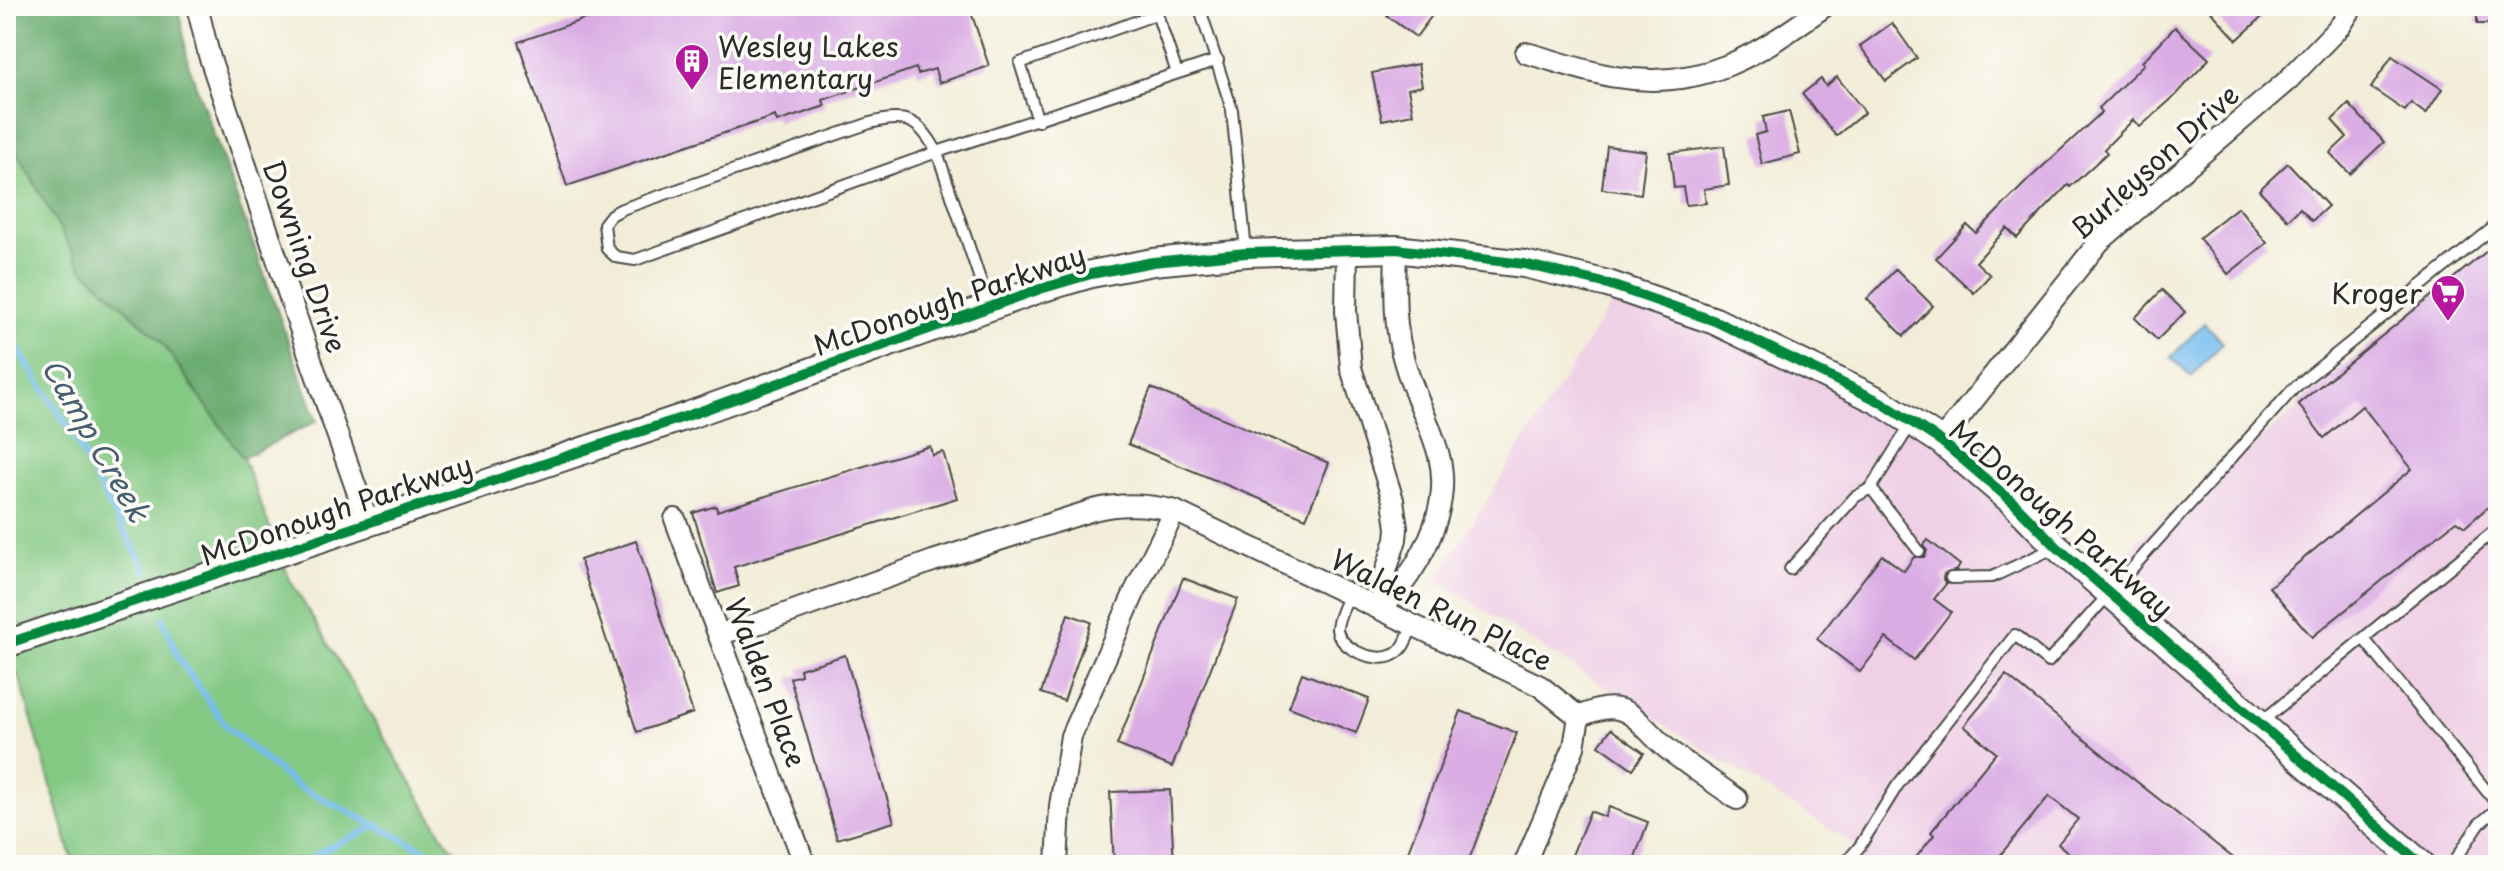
<svg xmlns="http://www.w3.org/2000/svg" width="2504" height="871" font-family="'Playpen Sans',sans-serif">
<style>
.built{fill:#efd0e6}
.green{fill:#83c883;stroke:#577a57;stroke-width:2}
.forest{fill:#6aac71;stroke:#4a6c4e;stroke-width:2}
.water{fill:#77beef;stroke:#51748d;stroke-width:2}
.lines{fill:none;stroke-linecap:round;stroke-linejoin:round}
.stream{stroke:#77beef;stroke-width:6}
.building{fill:#daace4}
.service-casing{stroke:#494845;stroke-width:14}
.minor-casing{stroke:#494845;stroke-width:24}
.tertiary-casing{stroke:#494845;stroke-width:30}
.service{stroke:#fff;stroke-width:10}
.minor{stroke:#fff;stroke-width:20}
.tertiary{stroke:#fff;stroke-width:26}
.cycleway-casing{stroke:#fdfcf7;stroke-width:15}
.cycleway{stroke:#00873e;stroke-width:10}
.labels{text-anchor:middle;dominant-baseline:central;stroke-width:7;stroke-linejoin:round;paint-order:stroke}
.poi-label{font-size:28px;fill:#2b2b2b;stroke:#fdfcf7;text-anchor:start}
.street-label{font-size:28px;fill:#2b2b2b;stroke:#fdfcf7}
.water-label{font-size:30px;font-style:italic;fill:#465e70;stroke:#fdfcf7}
</style>
<rect width="100%" height="100%" fill="#fdfcf7"/>
<filter id="ink" filterUnits="userSpaceOnUse"><feTurbulence type="fractalNoise" baseFrequency=".0125" numOctaves="2"/><feDisplacementMap in="SourceGraphic" scale="16" xChannelSelector="R" yChannelSelector="G"/><feConvolveMatrix kernelMatrix="1 2 1 2 8 2 1 2 1" color-interpolation-filters="sRGB"/></filter>
<filter id="wash" filterUnits="userSpaceOnUse"><feTurbulence type="fractalNoise" baseFrequency=".006" numOctaves="4" result="noise"/><feDisplacementMap in="SourceGraphic" scale="32" xChannelSelector="R" yChannelSelector="G"/><feGaussianBlur stdDeviation="1.8" result="paint"/><feColorMatrix in="noise" values="0 0 0 0 0 0 0 0 0 0 0 0 0 0 0 0 0 1.4 0 .05"/><feComposite in="paint" operator="in"/></filter>
<g filter="url(#wash)">
<rect width="100%" height="100%" fill="#f2edd8"/>
<path class="built" d="M2498,242V865H1839L1855,845L1436,580L1620,290L1940,432L2084,585Z"/>
<path class="green" d="M6,133L82,268L160,340L243,458L290,580L445,840L469,865H74L20,679L6,657Z"/>
<path class="forest" d="M6,6H179L188,63L317,421L243,458L160,340L82,268L6,133Z"/>
<path class="water" d="M2204,323L2223,343L2191,377L2171,357Z"/>
<g class="lines">
<g class="stream">
<path d="M6,331L74,436L98,485L147,571"/>
<path d="M163,619L179,659L227,727L272,766L297,786L455,865"/>
<path d="M301,865L324,850L379,825"/>
</g>
</g>
<g id="blocks">
<g class="building">
<path d="M622,6H969L989,66L939,83L935,69L918,74L916,68L823,100L825,106L777,122L775,116L567,186L518,42Z"/>
<path d="M1395,6H1439L1416,37L1387,16Z"/>
<path d="M2206,6H2274L2237,40Z"/>
<rect x="2477" y="6" width="19" height="18"/>
<path d="M1892,23L1917,58L1886,81L1860,46Z"/>
<path d="M2175,27L2209,59L2177,94L2140,127L2133,120L2104,149L2107,153L2070,187L2068,185L2017,238L2007,228L1976,262L1990,275L1974,293L1936,258L1967,225L1976,233L2027,181L2102,112L2099,108L2144,64L2142,62Z"/>
<path d="M2392,56L2442,89L2426,114L2411,103L2405,111L2371,88Z"/>
<path d="M1418,64L1422,86L1408,89L1413,114L1382,120L1372,73Z"/>
<path d="M1837,77L1865,112L1836,136L1802,94L1821,79L1826,86Z"/>
<path d="M2349,104L2384,142L2350,174L2330,153L2347,137L2332,120Z"/>
<path d="M1789,111L1800,154L1762,164L1755,135L1766,132L1763,117Z"/>
<path d="M1607,146L1646,151L1641,194L1602,189Z"/>
<path d="M1724,146L1729,185L1704,189L1706,203L1686,205L1683,187L1674,188L1670,153Z"/>
<path d="M2288,163L2328,206L2312,221L2300,208L2288,220L2259,190Z"/>
<path d="M2238,207L2267,243L2228,274L2199,238Z"/>
<path d="M2498,242V485L2489,493L2496,500L2465,527L2456,521L2312,637L2269,587L2412,469L2362,406L2324,438L2298,404Z"/>
<path d="M1896,269L1933,306L1904,336L1867,299Z"/>
<path d="M2162,290L2185,312L2157,340L2135,318Z"/>
<path d="M1151,388L1329,463L1306,518L1128,444Z"/>
<path d="M930,446L932,455L943,452L957,498L734,567L739,586L717,593L693,513L716,506L717,511Z"/>
<path d="M1928,540L1960,565L1957,570L1944,574L1943,579L1946,584L1934,599L1951,612L1914,660L1886,638L1860,672L1817,639L1882,555L1904,571L1914,557H1924L1927,551L1924,545Z"/>
<path d="M636,541L693,713L637,732L580,560Z"/>
<path d="M1183,578L1238,599L1172,767L1117,745Z"/>
<path d="M1068,614L1091,622L1064,701L1041,693Z"/>
<path d="M845,655L894,822L837,839L790,678L801,675L800,669Z"/>
<path d="M1302,673L1369,699L1356,733L1289,707Z"/>
<path d="M2006,675L2112,762L2242,865H2084L2058,844L2078,819L2049,796L1992,865H1910L1934,835L1931,832L1996,753L1964,726Z"/>
<path d="M1461,711L1517,733L1467,865H1403Z"/>
<path d="M1611,729L1644,753L1633,769L1599,745Z"/>
<path d="M1170,790L1174,865H1114L1110,792Z"/>
<path d="M1609,807L1648,822L1632,865H1568L1590,811L1605,817Z"/>
</g>
</g>
</g>
<g filter="url(#ink)">
<use href="#blocks" fill-opacity="0" stroke="#494845" stroke-width="2"/>
<g class="lines">
<g class="service-casing">
<g id="service">
<path d="M1199,6L1232,110L1246,251"/>
<path d="M1038,121L1020,63L1157,14L1177,73"/>
<path d="M989,306L937,152C919,120 907,113 870,123L622,209L611,215L604,224L607,249L616,257L635,260L937,152L1218,60"/>
<path d="M1871,488L1919,551"/>
<path d="M1790,569L1855,497L1871,488L1911,424"/>
<path d="M1951,578L1992,577L2054,548"/>
<path d="M1349,594C1345,604 1337,619 1337,629C1339,649 1376,664 1393,655C1405,650 1408,635 1413,624"/>
<path d="M2364,639L2498,805"/>
<path d="M2261,722L2498,528"/>
<path d="M1844,865L1860,846L1897,786L2015,635L2048,662L2294,388L2498,224"/>
<path d="M2452,865L2479,824L2498,808"/>
</g>
</g>
<g class="minor-casing">
<g id="minor">
<path d="M197,6L209,55L304,340L368,522"/>
<path d="M1526,53C1556,61 1586,72 1616,77C1704,91 1757,55 1825,6"/>
<path d="M1347,250L1346,311L1351,368L1393,500L1397,528L1396,539L1384,578L1381,609"/>
<path d="M1941,441L2099,242L2288,80L2341,25L2353,6"/>
<path d="M675,519L805,865"/>
<path d="M1381,609C1418,571 1453,511 1439,456C1431,425 1414,395 1405,364C1393,326 1395,289 1396,249"/>
<path d="M719,634L760,623L933,561L1093,510C1121,503 1147,504 1175,511L1540,686L1579,717"/>
<path d="M1579,717C1631,692 1637,726 1670,751C1692,768 1715,783 1737,799"/>
<path d="M1057,865L1060,806L1071,736L1135,591L1175,511"/>
<path d="M1524,865L1574,747L1579,717"/>
</g>
</g>
<g class="tertiary-casing">
<path id="tertiary" d="M6,644L687,416L1040,289L1091,274L1153,262L1246,253L1396,249L1524,264L1608,284L1715,321L1879,401L1941,441L2014,503L2057,547L2422,865"/>
</g>
<use href="#service" class="service"/>
<use href="#minor" class="minor"/>
<use href="#tertiary" class="tertiary"/>
<g class="cycleway-casing">
<path id="cycleway" d="M6,644L687,416L1040,289L1091,274L1153,262L1246,253L1396,249L1524,264L1608,284L1715,321L1879,401L1941,441L2014,503L2057,547L2422,865"/>
</g>
<use href="#cycleway" class="cycleway"/>
</g>
</g>
<defs>
<g id="building-pin" transform="scale(1.8)"><path d="M0 17L-7.5 6A9.5 9.5 0 1 1 7.5 6Z" fill="#b5179e" stroke="#fdfcf7"/><path d="M-4-6H4V6H1V3H-1V6H-4ZM-2.5-4.3h1.7v1.8h-1.7ZM.8-4.3h1.7v1.8H.8ZM-2.5-1h1.7V.8h-1.7ZM.8-1h1.7V.8H.8Z" fill="#fff"/></g>
<g id="supermarket-pin" transform="scale(1.8)"><path d="M0 17L-7.5 6A9.5 9.5 0 1 1 7.5 6Z" fill="#b5179e" stroke="#fdfcf7"/><path d="M-6-5.5h2.5l.6 2H6L4.5 2H-2.5L-4.4-4H-6ZM-1.5 3.2a1.3 1.3 0 1 0 .1 0ZM3 3.2a1.3 1.3 0 1 0 .1 0Z" fill="#fff"/></g>
</defs>
<g fill-rule="evenodd">
<use href="#building-pin" x="692" y="61"/>
<use href="#supermarket-pin" x="2448" y="292"/>
</g>
<g class="labels">
<g class="poi-label">
<text x="718" y="45">Wesley Lakes<tspan x="718" dy="32">Elementary</tspan></text>
<text x="2422" y="292" text-anchor="end">Kroger</text>
</g>
<g class="street-label">
<text transform="translate(2154 161) rotate(-42)">Burleyson Drive</text>
<text transform="translate(306 256) rotate(71)">Downing Drive</text>
<text transform="translate(949 299) rotate(-19)">McDonough Parkway</text>
<text transform="translate(336 509) rotate(-19)">McDonough Parkway</text>
<text transform="translate(2062 518) rotate(41)">McDonough Parkway</text>
<text transform="translate(1442 609) rotate(26)">Walden Run Place</text>
<text transform="translate(767 682) rotate(69)">Walden Place</text>
</g>
<g class="water-label">
<text transform="translate(97 439) rotate(60)">Camp Creek</text>
</g>
</g>
<rect width="2504" height="871" fill="none" stroke="#fdfcf7" stroke-width="32"/>
</svg>
